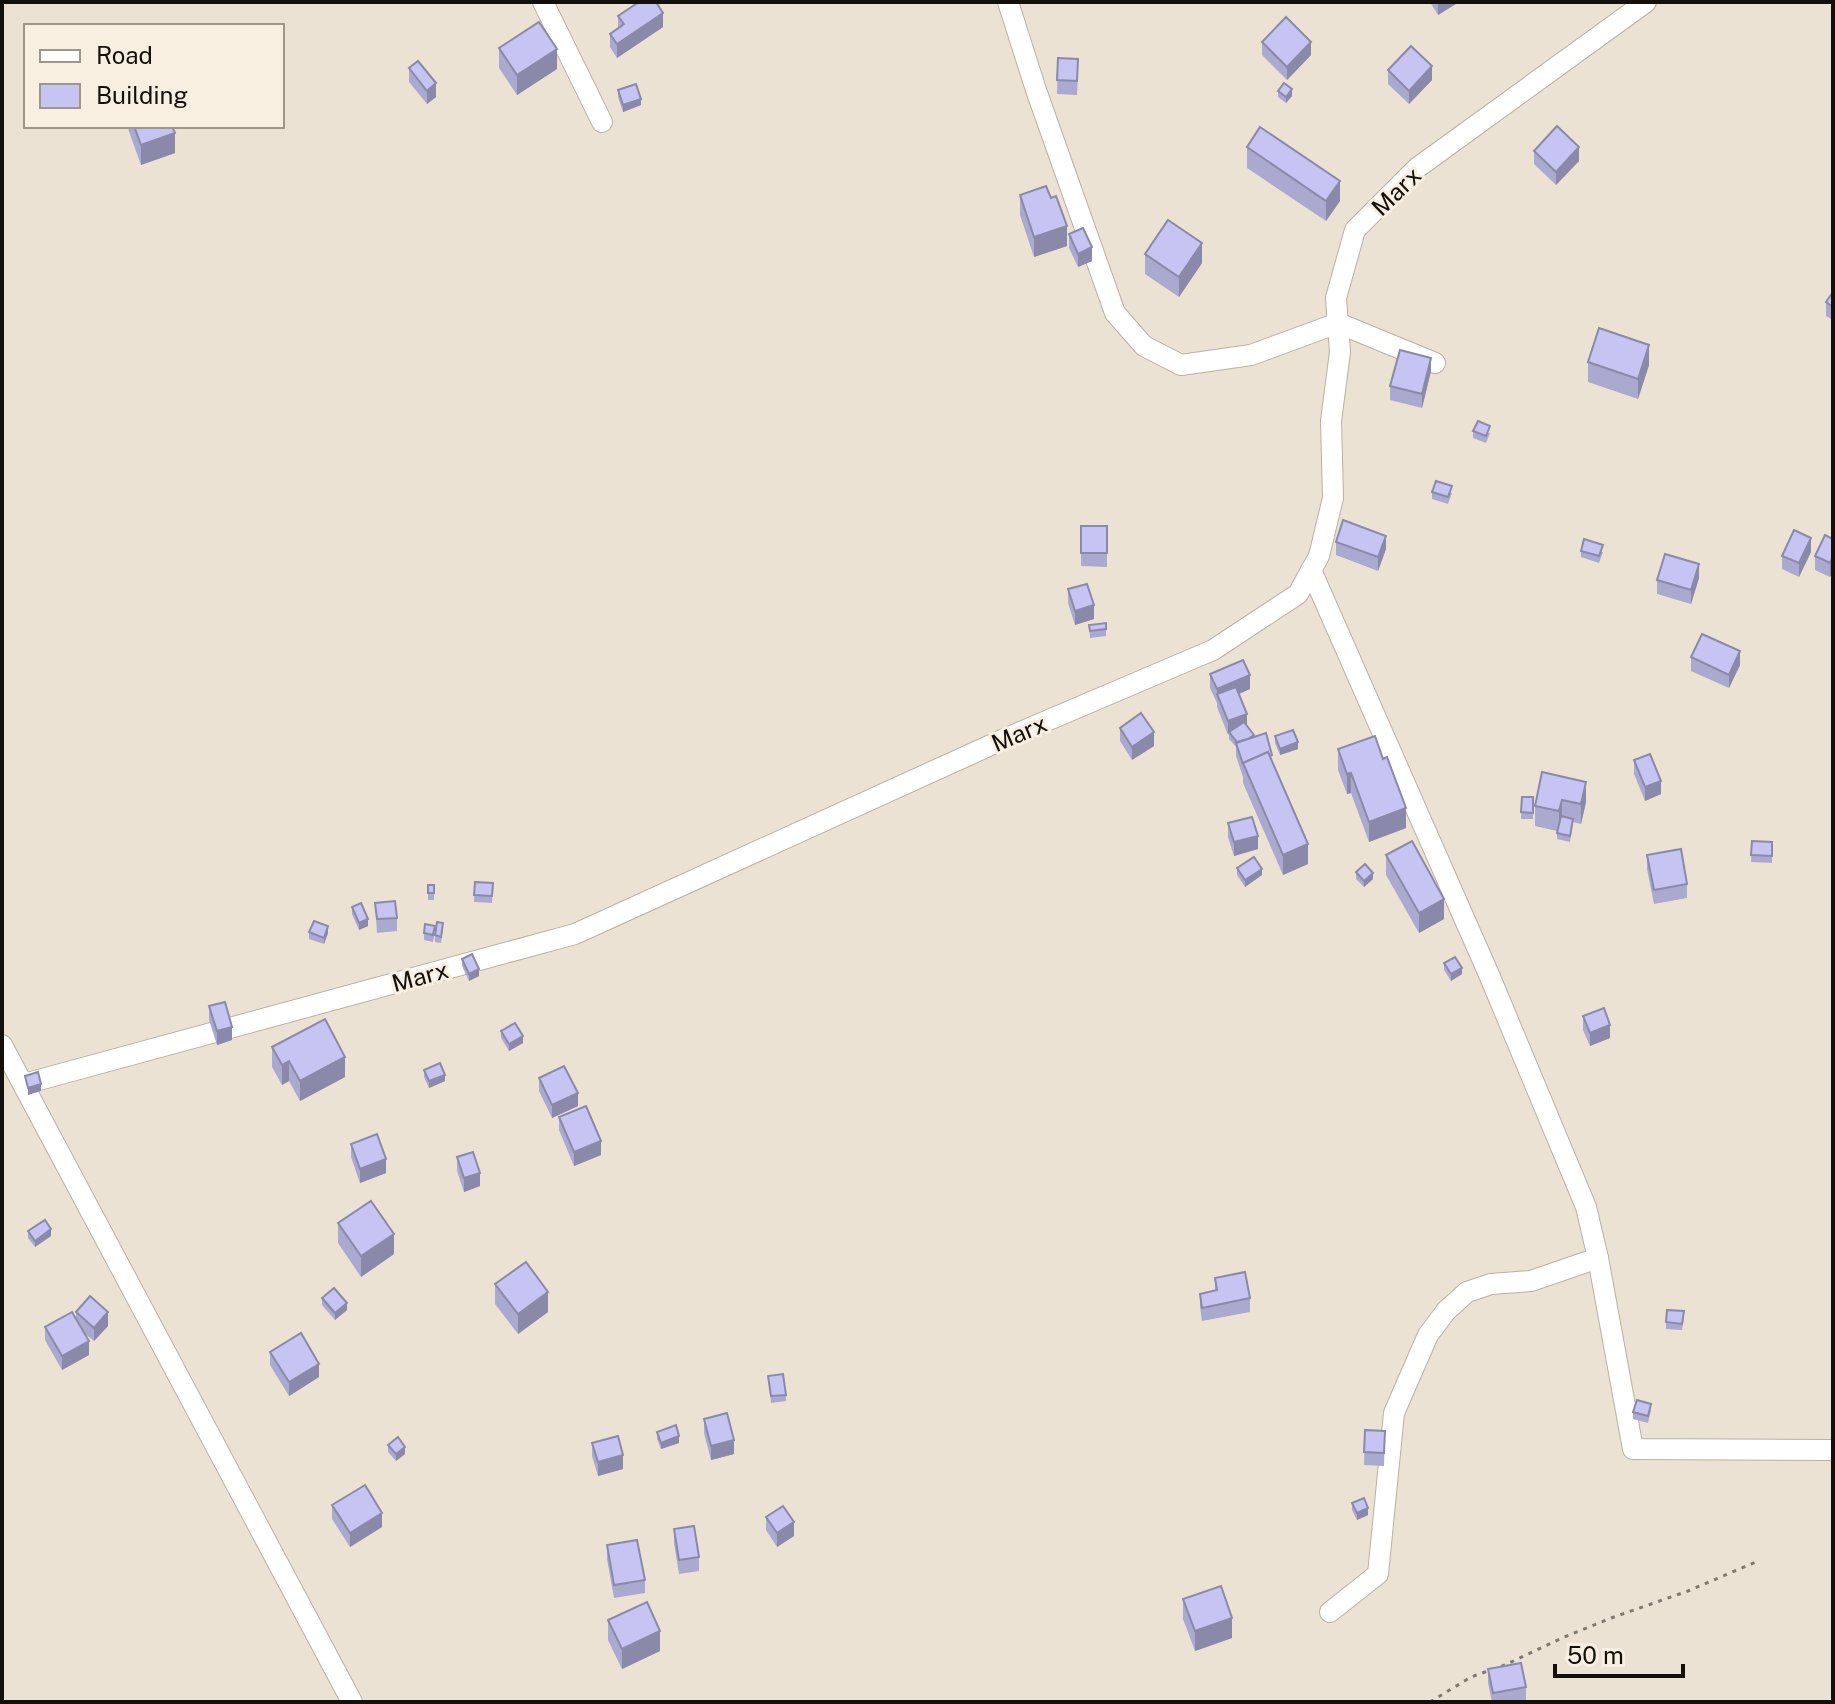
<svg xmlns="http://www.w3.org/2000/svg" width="1835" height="1704" font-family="'Public Sans',sans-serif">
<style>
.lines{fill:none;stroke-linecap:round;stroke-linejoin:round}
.minor-casing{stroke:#bab0a3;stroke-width:22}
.path{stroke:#807970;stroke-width:3;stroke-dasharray:4 6;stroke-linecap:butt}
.minor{stroke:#fff;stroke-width:20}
.wall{fill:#aaa9d0}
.shaded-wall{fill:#8b89a9}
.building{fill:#c6c4f2;stroke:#8b89a9;stroke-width:2}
.labels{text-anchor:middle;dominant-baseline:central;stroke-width:6;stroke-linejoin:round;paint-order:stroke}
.street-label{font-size:24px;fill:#13100b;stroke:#f9efe1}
</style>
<rect width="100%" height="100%" fill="#ece2d4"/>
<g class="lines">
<g class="minor-casing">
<g id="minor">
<path d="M543,2L602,122"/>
<path d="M1008,2L1036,90L1115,313L1144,346L1181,365L1251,355L1338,323L1435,363"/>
<path d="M1311,570L1490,977L1586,1207L1598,1258L1633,1449L1833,1450"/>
<path d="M2,1045L352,1702"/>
<path d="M24,1084L575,934L1004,739L1213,650L1298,594L1319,556L1333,498L1331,421L1340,352L1336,298L1355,230L1417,168L1646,2"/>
<path d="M1330,1612L1378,1574L1394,1413L1428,1335L1446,1311L1467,1292L1491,1284L1531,1281L1598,1258"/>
</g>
</g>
<path class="path" d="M1430,1702L1471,1677L1505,1665L1562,1638L1614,1617L1688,1591L1758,1561"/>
<use href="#minor" class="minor"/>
</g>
<g class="wall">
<path d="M1430,2H1459L1438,15Z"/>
<path d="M618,16L663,27L617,58L610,47V34L618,28Z"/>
<path d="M1262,42L1311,55L1287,80L1262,55Z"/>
<path d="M499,48L557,69L517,95L499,68Z"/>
<path d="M1058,58L1078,73L1077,95L1057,94Z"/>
<path d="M409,68L436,97L427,104L409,82Z"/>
<path d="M1388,70L1432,80L1409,104L1388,84Z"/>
<path d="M618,90L641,105L623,112L618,97Z"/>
<path d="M1278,91L1292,96L1286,103L1278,97Z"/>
<path d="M127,126H172L175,153L141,165Z"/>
<path d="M1247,147L1340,201L1326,221L1247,168Z"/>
<path d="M1534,151L1579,161L1556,185L1534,164Z"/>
<path d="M1020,195L1051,198L1067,246L1034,257L1020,215Z"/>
<path d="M1069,234L1092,261L1078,267L1069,248Z"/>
<path d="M1145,254L1202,263L1179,297L1145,274Z"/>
<path d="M1833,292V320L1826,316V302Z"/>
<path d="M1588,362L1649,365L1638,399L1588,382Z"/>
<path d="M1431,371L1422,408L1390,400V386Z"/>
<path d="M1473,431L1490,433L1486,443L1473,438Z"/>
<path d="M1432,492L1452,493L1448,504L1432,499Z"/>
<path d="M1081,526H1107V567L1081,566Z"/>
<path d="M1833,539V570L1830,577L1815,570V556Z"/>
<path d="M1336,542L1386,549L1378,571L1336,555Z"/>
<path d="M1581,551L1603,552L1599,563L1581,557Z"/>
<path d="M1811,552L1799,577L1782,569V556Z"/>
<path d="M1699,578L1691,604L1657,594V580Z"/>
<path d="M1068,589L1094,619L1075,625L1068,603Z"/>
<path d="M1089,625L1106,629V636L1090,638Z"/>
<path d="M1691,657L1740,665L1729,688L1691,671Z"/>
<path d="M1210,674L1250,689L1239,694L1247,726L1272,763L1308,864L1283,875L1243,783V777L1236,756V747L1229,739V734L1228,735L1217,707V703L1210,688Z"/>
<path d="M1120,728L1154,746L1132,760L1120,741Z"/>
<path d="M1275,736L1298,749L1280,755L1275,743Z"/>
<path d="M1338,749L1406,828L1369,842L1351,793L1347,794L1338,770Z"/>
<path d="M1634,760L1661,794L1645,801L1634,774Z"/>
<path d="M1542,772L1586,802L1581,824L1573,822L1570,842L1557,839V831L1535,826V806Z"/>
<path d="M1522,797H1533V819H1521Z"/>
<path d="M1228,823L1258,849L1234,856L1228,837Z"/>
<path d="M1752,841L1772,842V863L1751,862Z"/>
<path d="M1386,855L1444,919L1419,933L1386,875Z"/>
<path d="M1647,855L1687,884V898L1654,904L1647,869Z"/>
<path d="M1237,868L1262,875L1245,887L1237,875Z"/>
<path d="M1356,872L1373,879L1364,887L1356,879Z"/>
<path d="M475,882L493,883L492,903L474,902Z"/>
<rect x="428" y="885" width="6" height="15"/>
<path d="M375,903L397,918V931L377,933Z"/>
<path d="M352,907L368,926L359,930L352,914Z"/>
<path d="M443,930L441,943L435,942V935Z"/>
<path d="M309,932L328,933L324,944L309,939Z"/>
<path d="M424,933H435L433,942L424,940Z"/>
<path d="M462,959L479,976L469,981L462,966Z"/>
<path d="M1444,963L1462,974L1451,981L1444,970Z"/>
<path d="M209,1006L232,1040L217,1045L209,1020Z"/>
<path d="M1583,1016L1610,1038L1590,1046L1583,1030Z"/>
<path d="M501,1031L523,1043L509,1051L501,1038Z"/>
<path d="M272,1047L345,1077L300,1101L289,1081L282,1085L272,1067Z"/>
<path d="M424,1070L445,1081L429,1088L424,1077Z"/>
<path d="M539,1078L578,1106L552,1118L539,1091Z"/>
<path d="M559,1117L601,1155L574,1166L559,1130Z"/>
<path d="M351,1144L386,1173L360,1183L351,1157Z"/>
<path d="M457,1157L480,1186L464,1192L457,1171Z"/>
<path d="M338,1223L394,1254L361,1277L338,1243Z"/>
<path d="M28,1231L51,1236L35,1247L28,1238Z"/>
<path d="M1215,1278L1250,1298V1312L1202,1321L1200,1307V1294L1215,1291Z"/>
<path d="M495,1284L548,1312L518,1334L495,1304Z"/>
<path d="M322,1298L347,1310L335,1320L322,1305Z"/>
<path d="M76,1312L108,1326L94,1341L84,1333L89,1355L62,1370L45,1340V1327L76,1318Z"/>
<path d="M1684,1318L1682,1330L1666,1329V1322Z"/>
<path d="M270,1352L319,1377L289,1396L270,1365Z"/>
<path d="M768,1376L786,1395V1401L771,1403Z"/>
<path d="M1651,1410L1648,1423L1633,1419V1412Z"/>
<path d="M704,1419L734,1454L711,1460L704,1433Z"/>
<path d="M1365,1430L1385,1431L1384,1466L1364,1465Z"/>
<path d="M657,1432L679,1443L661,1449L657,1439Z"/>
<path d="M592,1443L623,1469L598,1476L592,1456Z"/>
<path d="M388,1445L405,1454L396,1461L388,1452Z"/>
<path d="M1352,1503L1368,1515L1357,1520L1352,1510Z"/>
<path d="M332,1505L382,1527L350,1547L332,1519Z"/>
<path d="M766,1517L794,1536L777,1547L766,1530Z"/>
<path d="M674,1529L699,1557V1571L679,1574L674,1543Z"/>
<path d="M607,1545L645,1580V1593L614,1598L607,1559Z"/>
<path d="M1183,1599L1232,1638L1195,1651L1183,1619Z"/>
<path d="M608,1620L660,1651L622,1669L608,1640Z"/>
<path d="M1488,1669L1526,1687V1700L1517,1702H1492L1488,1683Z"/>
</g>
<g class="shaded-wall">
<path d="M1438,2H1459L1438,15Z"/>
<path d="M663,13V27L617,58V44Z"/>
<path d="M1311,42V55L1287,80V67Z"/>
<path d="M557,49V69L517,95V75Z"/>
<path d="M1432,66V80L1409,104V91Z"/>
<path d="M436,83V97L427,104V91Z"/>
<path d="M1292,89V96L1286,103V97Z"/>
<path d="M641,99V105L623,112V105Z"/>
<path d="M175,133V153L141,165V145Z"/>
<path d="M1579,147V161L1556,185V172Z"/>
<path d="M1340,181V201L1326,221V201Z"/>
<path d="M1067,226V246L1034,257V237Z"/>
<path d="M1202,243V263L1179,297V277Z"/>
<path d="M1092,247V261L1078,267V254Z"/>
<path d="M1649,345V365L1638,399V379Z"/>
<path d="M1431,358V371L1422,408V394Z"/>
<path d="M1386,536V549L1378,571V557Z"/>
<path d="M1811,538V552L1799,577V563Z"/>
<path d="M1833,556V570L1830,577V563Z"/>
<path d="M1699,564V578L1691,604V590Z"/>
<path d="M1094,605V619L1075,625V611Z"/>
<path d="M1740,651V665L1729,688V675Z"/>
<path d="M1250,675V689L1220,702L1217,694V703V689Z"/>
<path d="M1247,714V728L1229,732L1228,735V721Z"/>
<path d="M1154,732V746L1132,760V747Z"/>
<path d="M1298,742V749L1280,755V749Z"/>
<path d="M1351,773V793L1347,794V774Z"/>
<path d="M1661,781V794L1645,801V787Z"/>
<path d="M1586,782V802L1581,824V804Z"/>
<path d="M1562,800V820L1559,831V811Z"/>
<path d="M1406,808V828L1369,842V822Z"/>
<path d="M1258,836V849L1234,856V842Z"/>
<path d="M1308,844V864L1283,875V855Z"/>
<path d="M1262,869V875L1245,887V880Z"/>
<path d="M1373,873V879L1364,887V881Z"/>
<path d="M1444,899V919L1419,933V913Z"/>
<path d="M368,919V926L359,930V923Z"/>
<path d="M328,926V933L324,944V938Z"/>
<path d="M1462,968V974L1451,981V974Z"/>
<path d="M479,969V976L469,981V974Z"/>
<path d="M1610,1025V1038L1590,1046V1033Z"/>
<path d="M232,1027V1040L217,1045V1031Z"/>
<path d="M523,1036V1043L509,1051V1044Z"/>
<path d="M345,1057V1077L300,1101V1081Z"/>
<path d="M289,1061V1081L282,1085V1065Z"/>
<path d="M445,1075V1081L429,1088V1081Z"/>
<path d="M41,1084V1091L28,1095V1088Z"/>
<path d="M578,1093V1106L552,1118V1105Z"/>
<path d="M601,1141V1155L574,1166V1152Z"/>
<path d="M386,1159V1173L360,1183V1169Z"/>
<path d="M480,1173V1186L464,1192V1178Z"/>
<path d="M51,1229V1236L35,1247V1241Z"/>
<path d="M394,1234V1254L361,1277V1256Z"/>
<path d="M548,1292V1312L518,1334V1314Z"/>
<path d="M347,1303V1310L335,1320V1313Z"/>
<path d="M108,1312V1326L94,1341V1328Z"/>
<path d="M89,1341V1355L62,1370V1356Z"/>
<path d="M319,1364V1377L289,1396V1382Z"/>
<path d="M679,1436V1443L661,1449V1443Z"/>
<path d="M734,1440V1454L711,1460V1446Z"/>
<path d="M405,1447V1454L396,1461V1454Z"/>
<path d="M623,1455V1469L598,1476V1462Z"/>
<path d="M1368,1508V1515L1357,1520V1513Z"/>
<path d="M382,1513V1527L350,1547V1533Z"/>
<path d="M794,1522V1536L777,1547V1533Z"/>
<path d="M1232,1618V1638L1195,1651V1631Z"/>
<path d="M660,1631V1651L622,1669V1649Z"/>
</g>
<g class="building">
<path d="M639,2H656L663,13L617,44L610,34L624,24L618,16Z"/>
<path d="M1286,17L1311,42L1287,67L1262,42Z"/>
<path d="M539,22L557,49L517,75L499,48Z"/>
<path d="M1411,46L1432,66L1409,91L1388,70Z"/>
<path d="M1058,58L1078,59L1077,81L1057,80Z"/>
<path d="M418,61L436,83L427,91L409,68Z"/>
<path d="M1284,83L1292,89L1286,97L1278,91Z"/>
<path d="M636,84L641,99L623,105L618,90Z"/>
<path d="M134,126H172L175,133L141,145Z"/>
<path d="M1557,126L1579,147L1556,172L1534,151Z"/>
<path d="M1260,127L1340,181L1326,201L1247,147Z"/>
<path d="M1046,186L1051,198L1056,196L1067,226L1034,237L1020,195Z"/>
<path d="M1168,220L1202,243L1179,277L1145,254Z"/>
<path d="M1083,228L1092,247L1078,254L1069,234Z"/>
<path d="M1833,292V307L1826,302Z"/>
<path d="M1599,328L1649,345L1638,379L1588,362Z"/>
<path d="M1400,350L1431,358L1422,394L1390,386Z"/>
<path d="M1478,421L1490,426L1486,436L1473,431Z"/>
<path d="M1436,481L1452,486L1448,497L1432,492Z"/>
<path d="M1343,520L1386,536L1378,557L1336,542Z"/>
<rect x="1081" y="526" width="26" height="27"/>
<path d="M1794,530L1811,538L1799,563L1782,556Z"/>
<path d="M1825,535L1833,539V556L1830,563L1815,556Z"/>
<path d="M1584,539L1603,545L1599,556L1581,551Z"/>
<path d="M1665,554L1699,564L1691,590L1657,580Z"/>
<path d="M1087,584L1094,605L1075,611L1068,589Z"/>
<path d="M1106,623V629L1090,631L1089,625Z"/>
<path d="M1702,634L1740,651L1729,675L1691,657Z"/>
<path d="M1243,660L1250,675L1217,689L1210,674Z"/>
<path d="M1236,687L1247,714L1228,721L1217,694Z"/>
<path d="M1141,713L1154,732L1132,747L1120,728Z"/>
<path d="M1244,722L1254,735L1248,739L1237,742L1229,732Z"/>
<path d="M1293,730L1298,742L1280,749L1275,736Z"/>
<path d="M1266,733L1272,755L1269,756L1268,752L1243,763V764L1236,743Z"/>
<path d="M1375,736L1383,759L1387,757L1406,808L1369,822L1351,773L1347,774L1338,749Z"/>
<path d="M1268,752L1308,844L1283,855L1243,763Z"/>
<path d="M1650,754L1661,781L1645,787L1634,760Z"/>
<path d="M1542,772L1586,782L1581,804L1562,800L1559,811L1535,806Z"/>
<path d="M1522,797H1533V813L1521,812Z"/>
<path d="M1561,816L1573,819L1570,836L1557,833Z"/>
<path d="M1252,817L1258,836L1234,842L1228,823Z"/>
<path d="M1412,841L1444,899L1419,913L1386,855Z"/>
<path d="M1752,841L1772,842V856L1751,855Z"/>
<path d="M1681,849L1687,884L1654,890L1647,855Z"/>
<path d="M1254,857L1262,869L1245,880L1237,868Z"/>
<path d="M1365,864L1373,873L1364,881L1356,872Z"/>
<path d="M475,882L493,883L492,896L474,895Z"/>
<rect x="428" y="885" width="6" height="8"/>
<path d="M395,901L397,918L377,919L375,903Z"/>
<path d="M361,903L368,919L359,923L352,907Z"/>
<path d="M314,921L328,926L324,938L309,932Z"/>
<path d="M437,922L443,923L441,937L435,935Z"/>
<path d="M425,924L435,926L433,935L424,933Z"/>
<path d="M472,954L479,969L469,974L462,959Z"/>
<path d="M1455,957L1462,968L1451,974L1444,963Z"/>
<path d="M225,1002L232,1027L217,1031L209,1006Z"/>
<path d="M1604,1008L1610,1025L1590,1033L1583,1016Z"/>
<path d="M325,1019L345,1057L300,1081L289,1061L282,1065L272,1047Z"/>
<path d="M515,1023L523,1036L509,1044L501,1031Z"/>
<path d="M440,1063L445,1075L429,1081L424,1070Z"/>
<path d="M564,1066L578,1093L552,1105L539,1078Z"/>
<path d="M38,1072L41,1084L28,1088L25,1076Z"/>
<path d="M586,1106L601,1141L574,1152L559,1117Z"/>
<path d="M377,1134L386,1159L360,1169L351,1144Z"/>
<path d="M473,1152L480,1173L464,1178L457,1157Z"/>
<path d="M371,1201L394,1234L361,1256L338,1223Z"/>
<path d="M45,1220L51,1229L35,1241L28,1231Z"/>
<path d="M526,1262L548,1292L518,1314L495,1284Z"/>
<path d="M1245,1272L1250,1298L1202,1308L1200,1294L1217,1290L1215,1278Z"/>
<path d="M334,1288L347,1303L335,1313L322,1298Z"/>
<path d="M90,1296L108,1312L94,1328L76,1312Z"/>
<path d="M1667,1310L1684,1311L1682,1324L1666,1322Z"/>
<path d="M72,1312L89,1341L62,1356L45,1327Z"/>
<path d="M301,1333L319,1364L289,1382L270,1352Z"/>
<path d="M783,1374L786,1395L771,1396L768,1376Z"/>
<path d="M1637,1400L1651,1404L1648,1416L1633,1412Z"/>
<path d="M727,1413L734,1440L711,1446L704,1419Z"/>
<path d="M676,1425L679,1436L661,1443L657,1432Z"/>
<path d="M1365,1430L1385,1431L1384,1453L1364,1452Z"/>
<path d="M618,1436L623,1455L598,1462L592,1443Z"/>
<path d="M398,1437L405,1447L396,1454L388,1445Z"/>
<path d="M365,1485L382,1513L350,1533L332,1505Z"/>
<path d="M1364,1498L1368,1508L1357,1513L1352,1503Z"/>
<path d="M783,1506L794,1522L777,1533L766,1517Z"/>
<path d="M694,1526L699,1557L679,1560L674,1529Z"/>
<path d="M637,1540L645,1580L614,1585L607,1545Z"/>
<path d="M1221,1586L1232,1618L1195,1631L1183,1599Z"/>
<path d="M647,1602L660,1631L622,1649L608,1620Z"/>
<path d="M1521,1663L1526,1687L1493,1693L1488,1669Z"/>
</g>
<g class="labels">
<g class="street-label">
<text transform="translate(1396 191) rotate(-44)">Marx</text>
<text transform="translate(1019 733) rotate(-23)">Marx</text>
<text transform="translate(420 976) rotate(-15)">Marx</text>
</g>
</g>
<rect width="1835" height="1704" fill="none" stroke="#13100b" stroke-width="8"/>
<rect x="24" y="24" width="260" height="104" fill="#f9efe1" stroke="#9d968b" stroke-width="2"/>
<rect x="40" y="50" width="40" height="12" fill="#ffffff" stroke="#9d968b" stroke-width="2"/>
<text x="96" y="64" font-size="24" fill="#13100b">Road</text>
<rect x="40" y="84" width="40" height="24" fill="#c6c4f2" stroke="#9d968b" stroke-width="2"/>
<text x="96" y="104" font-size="24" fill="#13100b">Building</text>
<path d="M1555 1664v12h128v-12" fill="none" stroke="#13100b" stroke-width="4"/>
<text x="1567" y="1664" font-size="24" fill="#13100b" stroke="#f9efe1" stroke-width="6" paint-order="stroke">50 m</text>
</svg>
